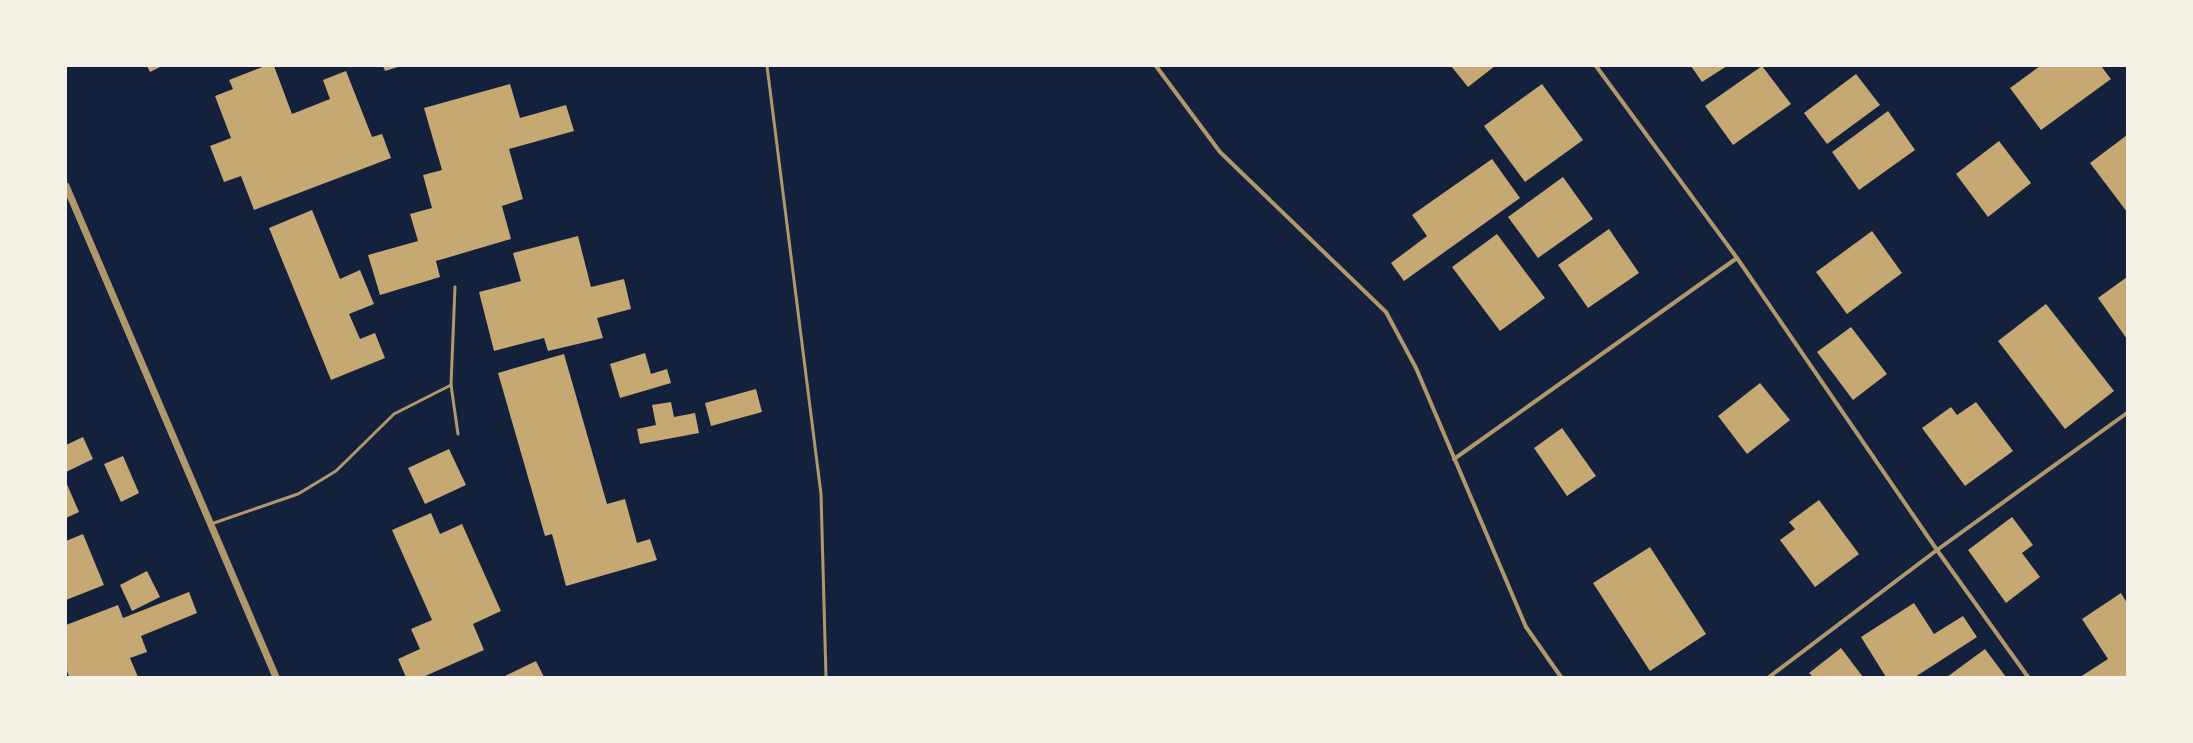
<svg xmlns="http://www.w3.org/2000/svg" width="2193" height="743" font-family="Commissioner,sans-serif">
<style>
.building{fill:#c6a872}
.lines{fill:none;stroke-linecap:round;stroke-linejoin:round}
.service{stroke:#b1986c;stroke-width:3}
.minor{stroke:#b1986c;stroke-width:4}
.tertiary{stroke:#b1986c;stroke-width:7}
</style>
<rect width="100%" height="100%" fill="#14213d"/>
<g class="building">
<path d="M147,66H162L150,72Z"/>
<path d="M265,66H274L292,114L330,99L323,80L346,71L372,137L382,134L391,158L254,210L241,176L224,182L210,146L231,138L215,96L233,89L229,80Z"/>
<path d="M383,66H401L385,71Z"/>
<path d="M1451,66H1495L1468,87Z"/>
<path d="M1691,66H1727L1702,82Z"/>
<path d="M1762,66L1791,104L1733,145L1705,106Z"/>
<path d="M2040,66H2101L2111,79L2041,130L2010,88Z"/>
<path d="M1856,74L1880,105L1827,144L1804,113Z"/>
<path d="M510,84L520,118L566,105L574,131L509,149L523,199L502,206L511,239L436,261L440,277L380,295L368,255L418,241L410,214L432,208L423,175L442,170L424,108Z"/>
<path d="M1542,84L1583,140L1525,182L1484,126Z"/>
<path d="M1888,111L1915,150L1859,190L1832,152Z"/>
<path d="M2127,135V212L2090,163Z"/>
<path d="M1999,141L2031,183L1988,217L1956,174Z"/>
<path d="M1492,159L1520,198L1404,281L1391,263L1427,236L1412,215Z"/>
<path d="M1563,177L1593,219L1538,258L1508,217Z"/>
<path d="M312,210L340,279L360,270L374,304L349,314L360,339L375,333L385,358L331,380L269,228Z"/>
<path d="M1609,229L1639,273L1588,308L1558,265Z"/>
<path d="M1872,231L1902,273L1847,314L1816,272Z"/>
<path d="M1497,234L1545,298L1500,331L1452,267Z"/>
<path d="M578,236L591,287L624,279L631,309L597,318L603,338L548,351L544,338L494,351L479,292L521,281L513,253Z"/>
<path d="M2127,277V339L2098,298Z"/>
<path d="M2046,304L2114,391L2065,429L1998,341Z"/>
<path d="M1851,327L1887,374L1853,400L1817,352Z"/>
<path d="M645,353L651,374L667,369L671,383L620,398L610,364Z"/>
<path d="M564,354L607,504L625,499L637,543L650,539L657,560L566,586L552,534L545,536L498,373Z"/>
<path d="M1760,383L1790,420L1747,454L1718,416Z"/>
<path d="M756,389L762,412L711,426L705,403Z"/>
<path d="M671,402L674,417L695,413L699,433L640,444L637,429L656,425L652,405Z"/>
<path d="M1976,402L2013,451L1965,486L1922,428L1951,407L1957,415Z"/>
<path d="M1562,428L1596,476L1567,496L1534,448Z"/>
<path d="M83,437L93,459L66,472V445Z"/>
<path d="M449,449L466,485L425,504L408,468Z"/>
<path d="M123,456L139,493L121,502L104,464Z"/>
<path d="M66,482L79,512L66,518Z"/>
<path d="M1819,500L1859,554L1815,587L1780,540L1795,529L1789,522Z"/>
<path d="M431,513L440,534L462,524L501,611L473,624L484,650L423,677H406L398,659L420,649L411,629L432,620L392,530Z"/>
<path d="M2012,517L2033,545L2022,553L2040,577L2006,603L1968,550Z"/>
<path d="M83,534L104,585L66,600V541Z"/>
<path d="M1650,547L1706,634L1650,671L1593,583Z"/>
<path d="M147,571L160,597L132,611L120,585Z"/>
<path d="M189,592L197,613L141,636L147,652L130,658L138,677H69L66,668V625L118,605L123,618Z"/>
<path d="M2121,593L2127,603V677H2080L2108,659L2082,619Z"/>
<path d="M1914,603L1934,634L1963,616L1977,637L1915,677H1886L1861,637Z"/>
<path d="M1841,648L1863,677H1813L1809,673Z"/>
<path d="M1985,649L2006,677H1947Z"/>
<path d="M536,661L544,677H503Z"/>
</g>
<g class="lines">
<g class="service">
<path d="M767,66L821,494L826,677"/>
<path d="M455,287L451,385L458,434"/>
<path d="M211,524L298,494L336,471L394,414L451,385"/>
</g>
<g class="minor">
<path d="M1156,66L1220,152L1386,312L1416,368L1526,627L1561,677"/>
<path d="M1596,66L1737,258L1937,550L2028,677"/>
<path d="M1454,459L1737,258"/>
<path d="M1769,677L1937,550L2127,413"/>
</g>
<path class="tertiary" d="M66,186L276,677"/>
</g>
<rect width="2193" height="743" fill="none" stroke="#f6f1e7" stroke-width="134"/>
</svg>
